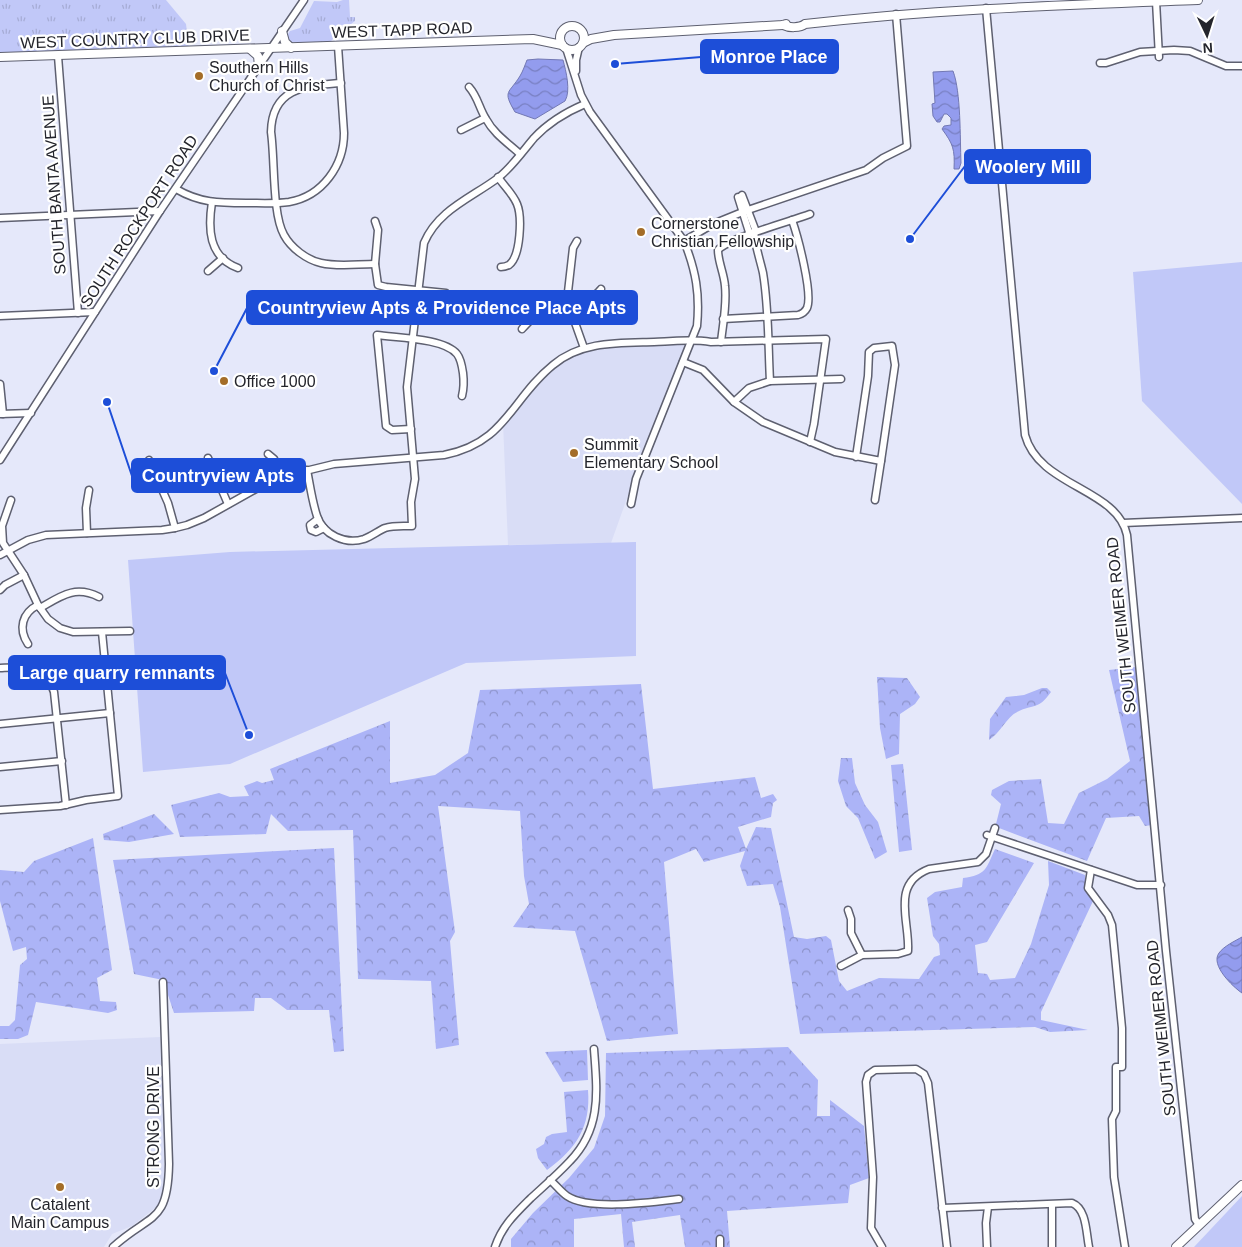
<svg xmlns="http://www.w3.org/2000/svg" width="1242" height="1247" font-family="Arial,sans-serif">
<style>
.built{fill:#d9ddf6}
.grass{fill:url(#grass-tufts)}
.forest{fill:url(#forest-crowns)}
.green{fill:#c1c8f8}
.water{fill:url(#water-waves);stroke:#7278b4}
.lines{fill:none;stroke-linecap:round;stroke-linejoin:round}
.minor-casing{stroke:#5e6070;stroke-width:9}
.major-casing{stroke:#5e6070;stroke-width:10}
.minor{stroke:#fff;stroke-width:6}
.major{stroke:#fff;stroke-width:8}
.poi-dot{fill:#a46d28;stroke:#fff;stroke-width:2}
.labels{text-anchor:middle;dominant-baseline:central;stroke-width:4.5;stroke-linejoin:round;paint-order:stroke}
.street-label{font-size:16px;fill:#24252c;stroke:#fff}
.poi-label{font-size:16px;fill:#24252c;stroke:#fff;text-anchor:start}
.leader{fill:none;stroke:#1d4ed8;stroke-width:2}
.callout-dot{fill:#1d4ed8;stroke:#fff;stroke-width:2}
.callout{fill:#1d4ed8;stroke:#1d4ed8;stroke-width:2}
.callout-label{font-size:18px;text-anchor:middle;font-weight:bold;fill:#fff}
</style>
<defs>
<pattern id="grass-tufts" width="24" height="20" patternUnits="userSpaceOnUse" patternTransform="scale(1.25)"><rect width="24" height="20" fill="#c1c8f8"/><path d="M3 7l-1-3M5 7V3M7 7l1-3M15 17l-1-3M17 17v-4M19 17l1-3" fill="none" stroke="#a6acd5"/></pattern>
<pattern id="forest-crowns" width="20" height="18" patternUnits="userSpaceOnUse" patternTransform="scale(1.25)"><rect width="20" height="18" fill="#acb4f7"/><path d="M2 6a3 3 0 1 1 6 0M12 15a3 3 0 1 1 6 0" fill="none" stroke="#8c92c8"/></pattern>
<pattern id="water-waves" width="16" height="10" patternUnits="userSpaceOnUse" patternTransform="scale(1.25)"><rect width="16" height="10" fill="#939cee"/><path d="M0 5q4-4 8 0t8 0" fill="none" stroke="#787fc1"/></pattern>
</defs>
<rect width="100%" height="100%" fill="#e5e8fa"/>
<g class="built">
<path d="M694,340L674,384L655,420L611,543L508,545L503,422L552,363L585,348Z"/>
<path d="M160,1037L165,1185L159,1205L132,1226L112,1234L104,1247H0V1044Z"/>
</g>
<g class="grass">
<path d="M0,0H166L186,24L189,49L0,53Z"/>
<path d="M343,0H349L350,17H355V21L351,24L333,26V39L330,42H288L286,37L290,31L300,28L314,1L337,2Z"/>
</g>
<g class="forest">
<path d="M1136,667L1152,825L1145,826L1139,816L1106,818L1087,861L999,828L996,824L1001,804L991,795L992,790L1009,781L1041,779L1048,823L1064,824L1079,793L1107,779L1130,761L1109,670Z"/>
<path d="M877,677L907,678L920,697L915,704L900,714L899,754L886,759L880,728Z"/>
<path d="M641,684L653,789L755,777L761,798L773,794L777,800L773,803L771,817L738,827L746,849L756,827L771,828L794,937L807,939L826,936L831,940L839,981L847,991L879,978L919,979L934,957L940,955L939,944L933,936L927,898L935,892L962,887L963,878C986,875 986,869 995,849L1034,863L987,942L975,945L978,973L987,974L990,980L1015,978L1031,944L1049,885L1048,861L1085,875L1086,890L1093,901L1041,1012V1020L1088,1030L1050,1032L1035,1027L800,1034L780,907L773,884L747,886L740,866L745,851L704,862L696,849L664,862L678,1034L607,1041L575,931L513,927L529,904L524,876L520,811L438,806L455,932L450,941L459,1045L436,1049L431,981L358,979L353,830L288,831L271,814L266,834L180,837L171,805L219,793L230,797L249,796L244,786L257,781L262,783L274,780L270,769L390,721V783L435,775L468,753L480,690Z"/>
<path d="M1042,688H1047L1051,692C1037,711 1035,703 1017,712C1007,717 1000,733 989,740L990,719L1006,697L1024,695Z"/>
<path d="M841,758H852L855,783L865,805L878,822L887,852L875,859L858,818L846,806L838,781Z"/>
<path d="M903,764L912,850L899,852L891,765Z"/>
<path d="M154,814L174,834L129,842L104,840L103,834Z"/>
<path d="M93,838L112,970L97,978L100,1001L116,1002L117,1010L108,1013L36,1002L28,1035L18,1039H0V1026H9L15,1020L20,965L27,959L26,947L13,951L0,901V870L24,872L34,861Z"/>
<path d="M334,848L344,1051L334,1052L329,1010H287L271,998H255L254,1011L174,1013L163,980L134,974L113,860Z"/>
<path d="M788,1047L818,1080L817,1116H830V1100L864,1126L869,1178L850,1185L848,1203L727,1211L730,1247H685L680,1215L632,1222L635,1247H624L621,1214L574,1219V1247H511V1239L533,1213L569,1178L594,1148L605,1116L606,1053Z"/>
<path d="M587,1050L588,1080L563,1082L545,1052Z"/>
<path d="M588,1090C591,1127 576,1149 547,1170L538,1158L536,1149L544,1144L546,1137L552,1134L567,1132L564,1092Z"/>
</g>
<g class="green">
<path d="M1242,262V504L1142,401L1133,272Z"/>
<path d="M636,542V656L466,663L230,764L143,772L128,560L230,552Z"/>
<path d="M1242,1196V1247H1194Z"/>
</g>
<g class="water">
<path d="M538,59L563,60C566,71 571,91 565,101L535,119L515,112C502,90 509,94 520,76C523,71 525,65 527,60Z"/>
<path d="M953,71C961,92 960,138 961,163L959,169H954C955,149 953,144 942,129L944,126L951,125V118L947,114H944L940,122H937L933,116L932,104L935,103L933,72Z"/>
<path d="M1242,937V993C1233,987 1210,965 1219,953C1224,946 1235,941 1242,937Z"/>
</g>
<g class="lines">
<g class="minor-casing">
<g id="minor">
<path d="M1156,1L1159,57"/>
<path d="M986,8L1025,435C1039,487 1117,488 1127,535L1166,951L1195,1219L1199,1225"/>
<path d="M566,48L581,95L590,112L684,241C696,271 700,294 697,326L636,479L631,504"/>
<path d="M58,56L78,313"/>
<path d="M1100,63H1106L1140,52L1174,50L1190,51L1226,66H1242"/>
<path d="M576,71V60L579,47"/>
<path d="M341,83C306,86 272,87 271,132C275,159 272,214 284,235C291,248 307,260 321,263C338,267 357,264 375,264"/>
<path d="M469,87C478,97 479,108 486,119C494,134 508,143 520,154"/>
<path d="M461,130L485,118"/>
<path d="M498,177C504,186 513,194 517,204C522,216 521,256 509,265C507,266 504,267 501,267"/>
<path d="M176,189C200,203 219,203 246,203C260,203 275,204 289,202C323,196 344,165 344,133L338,46"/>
<path d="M742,195L755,229C752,236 761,263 763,273C769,309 768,345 770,381"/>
<path d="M738,197L749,232L753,233"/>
<path d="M212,202C208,228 208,257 238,268"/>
<path d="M0,218L160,211"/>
<path d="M375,221L378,230L375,264L378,285L386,287L446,293"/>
<path d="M577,241L573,248L568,292V303L584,348"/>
<path d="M684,241L713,224L745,211L866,170L883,158L907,146L896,14"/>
<path d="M208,271L223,258"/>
<path d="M0,316L95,312"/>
<path d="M723,319L798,315C802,314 805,312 807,308C813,294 798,237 792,220"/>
<path d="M522,329C531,318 545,309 558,305C576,300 589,304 601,289"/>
<path d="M721,342C723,323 727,305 725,286C724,273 718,262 718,250C728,238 792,221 810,214"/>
<path d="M683,362L703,370L734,402L763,422L835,452L881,461L895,365L892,346L874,348L869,352L868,376L856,457"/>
<path d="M0,384L3,414"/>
<path d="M734,402L749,388L770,381L841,379"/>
<path d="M0,414L31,413"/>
<path d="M411,429L392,430L386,426L377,335C397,338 444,338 457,354C461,359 462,366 463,373C464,381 464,388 462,396"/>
<path d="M268,454L274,459L281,477"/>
<path d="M208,458L228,504"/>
<path d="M0,460L160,211L304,0"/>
<path d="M149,460L168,503L175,528"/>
<path d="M307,470C310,485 312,501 317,516C323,535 346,545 364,539C372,536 378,531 385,528C394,525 404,526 412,526L411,502L415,479L407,387L424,243C438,210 471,198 498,178C512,167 523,151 534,138C549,122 566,112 585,104"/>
<path d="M139,485L158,479"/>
<path d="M11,500L2,526L3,543L24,575L38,605L48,619L60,628L73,632L130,631"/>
<path d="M875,500L881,461"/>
<path d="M318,519L310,525L311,530L316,532L324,528"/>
<path d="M1123,523L1242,518"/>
<path d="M87,533L86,508L89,490"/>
<path d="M0,555L28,540L46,535L162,530L175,528L187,525L204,518L263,485L289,475L334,464L444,455C506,443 511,399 553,365C581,341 619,343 654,342C674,341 692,339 711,342L826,339L814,424L810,442"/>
<path d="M0,590L5,585L24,575"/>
<path d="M40,608C61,596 75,585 99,597"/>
<path d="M28,644C18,629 22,613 38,605"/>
<path d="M0,668C24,667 46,664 54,692L66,805"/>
<path d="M0,724L110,713"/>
<path d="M0,767L62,761"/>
<path d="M0,810L60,806L86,800L118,796L102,632"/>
<path d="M987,835L1137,885H1161"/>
<path d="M1091,870L1088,888L1108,915L1112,925L1122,1028V1067H1116V1111L1112,1119L1114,1177L1125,1247"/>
<path d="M848,910L851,919V933L862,955"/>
<path d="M841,966L862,955L898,954L908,951C910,921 890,884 929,869L978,862L986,854L995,828"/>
<path d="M550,1180C556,1185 561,1192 567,1196C589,1211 653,1202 679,1199"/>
<path d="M1052,1205V1247"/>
<path d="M942,1208L1072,1203C1087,1209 1086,1233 1089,1247"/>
<path d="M720,1239V1247"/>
<path d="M113,1247C150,1213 168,1225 169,1164L163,982"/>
<path d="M495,1247C502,1226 515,1214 531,1198C544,1186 558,1174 570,1161C602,1128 597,1091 594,1049"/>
<path d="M882,1247L871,1228L873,1177L866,1082L868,1075L875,1070L916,1069L924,1074L928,1083L947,1247"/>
<path d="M987,1247L986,1223L988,1207"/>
</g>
</g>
<g class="major-casing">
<g id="major">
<path d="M783,25C789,28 800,28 805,24C936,9 1067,5 1198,0"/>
<circle cx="572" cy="38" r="12"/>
<path d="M282,31L285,42L291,48"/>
<path d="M583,43L591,39L614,35L783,25L786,24"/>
<path d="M250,49L258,56L259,66"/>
<path d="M0,57L533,39L562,45"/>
<path d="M1176,1247L1242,1185"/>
</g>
</g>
<use href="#minor" class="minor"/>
<use href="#major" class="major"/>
</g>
<g class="poi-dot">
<circle cx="199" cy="76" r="5"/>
<circle cx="641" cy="232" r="5"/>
<circle cx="224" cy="381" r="5"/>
<circle cx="574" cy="453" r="5"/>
<circle cx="60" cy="1187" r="5"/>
</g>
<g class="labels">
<g class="street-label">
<text transform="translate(402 30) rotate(-2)">WEST TAPP ROAD</text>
<text transform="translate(135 39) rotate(-2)">WEST COUNTRY CLUB DRIVE</text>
<text transform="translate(54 185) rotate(-94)">SOUTH BANTA AVENUE</text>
<text transform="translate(139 221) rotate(-57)">SOUTH ROCKPORT ROAD</text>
<text transform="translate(1121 625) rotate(-96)">SOUTH WEIMER ROAD</text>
<text transform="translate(1161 1028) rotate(-96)">SOUTH WEIMER ROAD</text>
<text transform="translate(153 1127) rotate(-90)">STRONG DRIVE</text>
</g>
<g class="poi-label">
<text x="209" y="67">Southern Hills<tspan x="209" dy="18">Church of Christ</tspan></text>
<text x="651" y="223">Cornerstone<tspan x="651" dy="18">Christian Fellowship</tspan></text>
<text x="234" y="381">Office 1000</text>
<text x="584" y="444">Summit<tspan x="584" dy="18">Elementary School</tspan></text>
<text x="60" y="1204" text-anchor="middle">Catalent<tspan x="60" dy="18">Main Campus</tspan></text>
</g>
</g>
<path class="leader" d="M615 64L701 57M910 239L965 166M214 371L247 308M107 402L132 476M249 735L225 673"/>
<g class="callout-dot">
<circle cx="615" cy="64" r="5"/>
<circle cx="910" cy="239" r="5"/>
<circle cx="214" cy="371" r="5"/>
<circle cx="107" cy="402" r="5"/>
<circle cx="249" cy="735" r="5"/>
</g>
<g class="callout">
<rect x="701" y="40" width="137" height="33" rx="5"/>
<rect x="965" y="150" width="125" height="33" rx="5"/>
<rect x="247" y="291" width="390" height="33" rx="5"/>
<rect x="132" y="459" width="173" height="33" rx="5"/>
<rect x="9" y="656" width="216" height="33" rx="5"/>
</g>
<g class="callout-label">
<text x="769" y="63">Monroe Place</text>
<text x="1028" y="173">Woolery Mill</text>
<text x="442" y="314">Countryview Apts &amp; Providence Place Apts</text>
<text x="218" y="482">Countryview Apts</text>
<text x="117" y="679">Large quarry remnants</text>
</g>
<g transform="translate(1207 35) rotate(176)" stroke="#ffffff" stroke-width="4" paint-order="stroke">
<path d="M0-4L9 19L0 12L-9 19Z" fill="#24252c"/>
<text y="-8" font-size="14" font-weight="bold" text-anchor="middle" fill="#24252c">N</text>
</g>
</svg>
